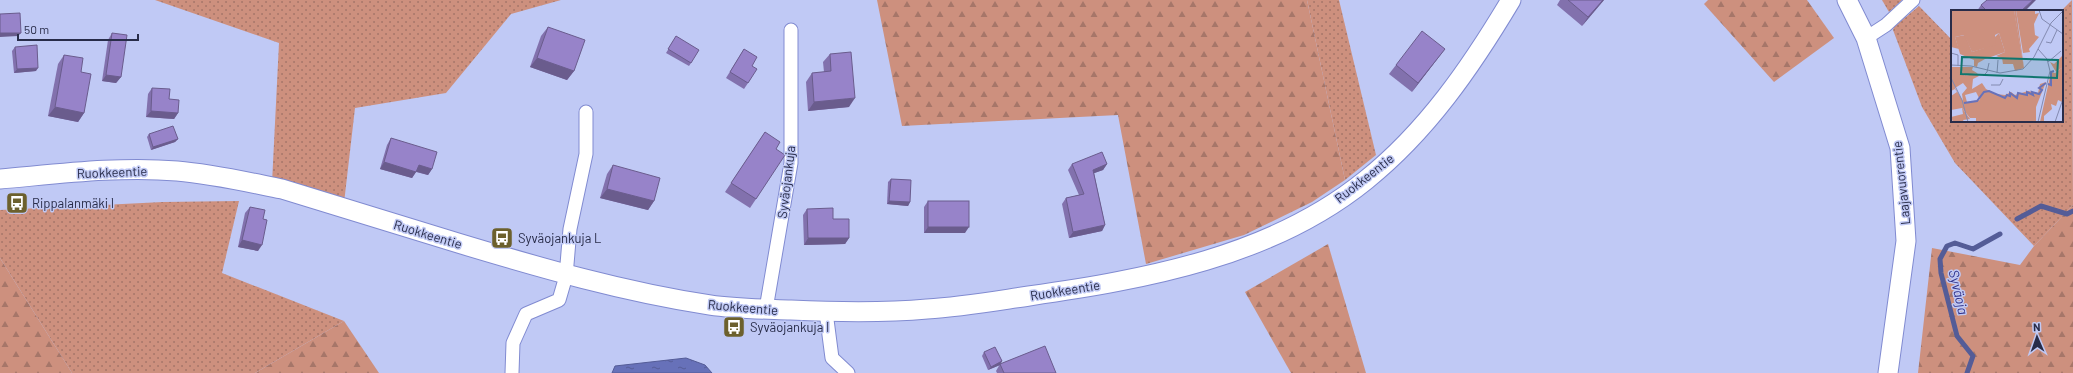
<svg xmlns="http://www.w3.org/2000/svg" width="2073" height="373" font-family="Barlow,sans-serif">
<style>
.green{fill:url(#green-dots)}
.forest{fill:url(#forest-firs)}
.water{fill:url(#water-ripples);stroke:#545c97}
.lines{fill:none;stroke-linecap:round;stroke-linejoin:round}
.stream{stroke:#545c97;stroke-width:5}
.street-casing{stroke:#818bd1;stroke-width:15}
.secondary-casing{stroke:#818bd1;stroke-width:21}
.street{stroke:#fff;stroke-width:13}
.secondary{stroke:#fff;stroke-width:19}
.wall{fill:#8271ad}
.shaded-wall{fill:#6a5c8d}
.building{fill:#9783c9;stroke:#6a5c8d}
.labels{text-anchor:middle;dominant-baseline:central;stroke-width:3;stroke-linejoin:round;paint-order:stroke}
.street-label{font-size:13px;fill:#282c49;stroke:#c0c9f5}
.poi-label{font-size:13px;fill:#282c49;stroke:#c0c9f5;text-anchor:start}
.water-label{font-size:14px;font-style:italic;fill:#32338a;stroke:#c0c9f5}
.inset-river{fill:none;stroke:#6771b9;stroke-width:2}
.inset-road{fill:none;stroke:#838ab0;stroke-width:1}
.view{fill:#0f766e;fill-opacity:0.15;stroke:#0f766e;stroke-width:2}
.inset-edge{fill:none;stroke:#282c49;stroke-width:2}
</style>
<defs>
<pattern id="green-dots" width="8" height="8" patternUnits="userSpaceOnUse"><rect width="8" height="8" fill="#cd907e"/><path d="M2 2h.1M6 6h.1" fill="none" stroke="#a67669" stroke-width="1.8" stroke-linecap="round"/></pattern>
<pattern id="forest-firs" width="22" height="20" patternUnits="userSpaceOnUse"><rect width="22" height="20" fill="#cd907e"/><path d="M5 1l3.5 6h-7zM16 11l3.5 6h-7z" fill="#a67669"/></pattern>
<pattern id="water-ripples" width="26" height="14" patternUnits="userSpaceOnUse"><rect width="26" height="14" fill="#6771b9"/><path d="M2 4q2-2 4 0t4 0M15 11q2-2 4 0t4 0" fill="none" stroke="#555d98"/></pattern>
</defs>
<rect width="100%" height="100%" fill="#c0c9f5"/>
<g class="green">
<path d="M155,0H561L511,14L446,93L355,108L344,203L272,183L279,43Z"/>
<path d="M1307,0H1339L1376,155L1345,180Z"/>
<path d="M1882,0H1902L1889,12Z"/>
<path d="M2072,0L2073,205L2034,246L1955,163L1922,107L1893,30L1894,27L1919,6L1952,40V121H2062L2061,11Z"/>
<path d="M239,201L222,273L344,321L255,373H72L0,258V210L163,202Z"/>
</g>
<g class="forest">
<path d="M877,0H1307L1345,180L1312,202L1244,235L1146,264L1118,115L902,126Z"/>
<path d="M1708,0H1807L1834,38L1774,82L1704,4Z"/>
<path d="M2073,205V373H1918L1932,248L2020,265L2034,246Z"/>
<path d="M1328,244L1366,373H1291L1245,292Z"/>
<path d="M0,258L72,373H0Z"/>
<path d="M344,321L379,373H255Z"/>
</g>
<path class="water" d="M686,358L705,365L712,373H612L615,366Z"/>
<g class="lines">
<g class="stream">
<path d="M2017,219L2041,206L2067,214L2073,211"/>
<path d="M1967,373L1973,356L1957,336L1941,273L1940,259L1947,246L1955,243L1973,249L2000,234"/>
</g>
<g class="street-casing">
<g id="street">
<path d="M1866,38L1886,25L1913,0"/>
<path d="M766,309L791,163V30"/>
<path d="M826,312L832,358L848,373"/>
<path d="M512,373L513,343L526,314L559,300L566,276L570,229L586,154V112"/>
</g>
</g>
<g class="secondary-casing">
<g id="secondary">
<path d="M1847,0L1866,38L1900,148L1906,241L1888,373"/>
<path d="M0,179C58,174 119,166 177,171C213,174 247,182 282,189C341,207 400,225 458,243C541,268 624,292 710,305C736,309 764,309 791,310C836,312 882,313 927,309C961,307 995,301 1029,296C1146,279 1271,257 1366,180C1427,131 1471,67 1511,0"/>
</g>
</g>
<use href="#street" class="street"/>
<use href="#secondary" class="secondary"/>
</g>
<g class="wall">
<path d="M1560,0H1604L1582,26L1557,5Z"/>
<path d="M1981,5L2025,11H1977Z"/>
<path d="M548,27L574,71L567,80L530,67L541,36Z"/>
<path d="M112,33L121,77L116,83L102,81L108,40Z"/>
<path d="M674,40L691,63L689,66L666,53Z"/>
<path d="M15,47L36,71L14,73L12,51Z"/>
<path d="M744,49L752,66L748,83L744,89L726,78Z"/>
<path d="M1445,49L1412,92L1389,74L1396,65Z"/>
<path d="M830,54L849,107L808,111L806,82L812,73L824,72L823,62Z"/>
<path d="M64,55L81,72L84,113L78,122L48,116L58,64Z"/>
<path d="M152,88L169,99L178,113L174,119L146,117L148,94Z"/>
<path d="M765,132L776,149L756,199L750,208L725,192Z"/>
<path d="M149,134L178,139L175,142L151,150L147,137Z"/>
<path d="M391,138L432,169L428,175L416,172L412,178L380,169L387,145Z"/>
<path d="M1072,164H1107L1103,170L1094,173L1105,225L1102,231L1069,238L1062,204L1066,198L1079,195L1068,170Z"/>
<path d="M613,165L654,201L648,210L600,198L607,174Z"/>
<path d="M891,179L910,202L908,206L887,204L888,182Z"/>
<path d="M928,201L965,233H924V207Z"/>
<path d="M250,207L263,219L258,251L238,247L245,213Z"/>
<path d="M807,209L833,219L849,238L845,244L804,245L803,215Z"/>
<path d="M984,352L1002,361L1000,365L988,370L982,356Z"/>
<path d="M1000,364L1056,373H997L996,371Z"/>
</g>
<g class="shaded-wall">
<path d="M1603,0H1604L1582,26L1588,17Z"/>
<path d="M2033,0H2036L2025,11H2021Z"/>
<path d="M0,33H21L18,36L0,37Z"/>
<path d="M1445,49L1438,58L1412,92L1418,83Z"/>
<path d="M537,58L574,71L567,80L530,67Z"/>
<path d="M38,68L36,71L14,73L17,69Z"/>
<path d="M106,75L121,77L116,83L102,81Z"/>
<path d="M855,98L849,107L808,111L814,102Z"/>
<path d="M55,107L84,113L78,122L48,116Z"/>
<path d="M151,111L178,113L174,119L146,117Z"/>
<path d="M178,139L175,142L151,150L153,147Z"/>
<path d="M384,162L416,172L412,178L380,169Z"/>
<path d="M1107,164L1103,170L1089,175L1093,170Z"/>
<path d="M419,165L432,169L428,175L414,171Z"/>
<path d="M607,189L654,201L648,210L600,198Z"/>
<path d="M889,201L910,202L908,206L887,204Z"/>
<path d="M1105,225L1102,231L1069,238L1073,232Z"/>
<path d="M928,227H969L965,233H924Z"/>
<path d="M808,238H849L845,244L804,245Z"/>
<path d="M242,240L262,245L258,251L238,247Z"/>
<path d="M1002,361L1000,365L988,370L991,367Z"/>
</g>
<g class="building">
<path d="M1568,0H1603L1588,17Z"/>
<path d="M1987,0H2033L2021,11H1987L1981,5Z"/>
<path d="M20,13L21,33H0V14Z"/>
<path d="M548,27L585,40L574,71L537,58Z"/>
<path d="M1422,31L1445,49L1418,83L1396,65Z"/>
<path d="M112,33L127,35L121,77L106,75Z"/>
<path d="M676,36L699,50L691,63L668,49Z"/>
<path d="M37,45L38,68L17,69L15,47Z"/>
<path d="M744,49L757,57L752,66L757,69L748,83L730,72Z"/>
<path d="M851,52L855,98L814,102L812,73L831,71L830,54Z"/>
<path d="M64,55L83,58L81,72L91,74L84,113L55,107Z"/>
<path d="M152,88L170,89L169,99L179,100L178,113L151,111Z"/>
<path d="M173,126L178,139L153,147L149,134Z"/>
<path d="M765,132L780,142L776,149L785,155L756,199L731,183Z"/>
<path d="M391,138L437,152L432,169L419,165L416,172L384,162Z"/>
<path d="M1102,152L1107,164L1093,170L1105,225L1073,232L1066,198L1084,194L1072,164Z"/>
<path d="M613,165L660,178L654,201L607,189Z"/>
<path d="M891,179L911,180L910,202L889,201Z"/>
<rect x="928" y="201" width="41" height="26"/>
<path d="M250,207L265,210L263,219L267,220L262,245L242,240Z"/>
<path d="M833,208V219H849V238H808L807,209Z"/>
<path d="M1045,346L1056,373H1004L1000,364Z"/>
<path d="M995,347L1002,361L991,367L984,352Z"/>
</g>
<defs>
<g id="bus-square" transform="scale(1.15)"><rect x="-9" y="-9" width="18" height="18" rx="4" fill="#6c602d" stroke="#c0c9f5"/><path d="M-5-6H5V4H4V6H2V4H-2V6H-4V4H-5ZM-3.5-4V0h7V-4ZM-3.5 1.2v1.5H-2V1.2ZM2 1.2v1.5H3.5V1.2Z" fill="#fff"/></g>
</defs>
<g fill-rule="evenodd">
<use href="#bus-square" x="17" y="203"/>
<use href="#bus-square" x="502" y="238"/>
<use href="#bus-square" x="734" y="327"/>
</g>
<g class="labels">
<g class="street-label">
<text transform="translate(112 172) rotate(-2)">Ruokkeentie</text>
<text transform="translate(1364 178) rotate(-38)">Ruokkeentie</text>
<text transform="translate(786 182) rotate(-83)">Syväojankuja</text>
<text transform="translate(1901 183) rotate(-96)">Laajavuorentie</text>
<text transform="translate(428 234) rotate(17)">Ruokkeentie</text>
<text transform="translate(1065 290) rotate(-9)">Ruokkeentie</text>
<text transform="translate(743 307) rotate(5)">Ruokkeentie</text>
</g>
<g class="poi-label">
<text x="32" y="203">Rippalanmäki I</text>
<text x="518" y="238">Syväojankuja L</text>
<text x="750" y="327">Syväojankuja I</text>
</g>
<g class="water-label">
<text transform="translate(1959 292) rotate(77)">Syväoja</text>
</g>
</g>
<g transform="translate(1951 10)">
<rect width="112" height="112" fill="#c0c9f5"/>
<path d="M63,0H65L73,58L64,7ZM48,23L54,42L34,49L27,53L26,57L23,56V50L9,44L4,27L14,25L21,42L33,38ZM112,45V57L105,62L99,52L103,54ZM9,57H22L21,60L26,63L14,66ZM11,98L19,109L12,110L13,112H2L0,107L12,104Z" fill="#cd907e"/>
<path d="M0,0H63L73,58L64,61L62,54H52L51,48L45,46L54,42L48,23L44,25L45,35L21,42L13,25L4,27L8,39L0,37ZM65,0H84V4L88,3L83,14L84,25L88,27L78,39L79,42L72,43ZM0,57H9L14,66L26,63L28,66L22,69L21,79L31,73L35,79L45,84L54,85L60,82L64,85L77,81L87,83L89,74L95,72L85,97V112H25V108H19L11,98L0,100V86L6,82L4,79L0,81ZM12,73L16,78L11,84L12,91L4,78ZM25,82L29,90L16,92L14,85ZM112,57L111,92L107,90L105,96L100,94L101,99L93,106V112H89L100,62L104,63Z" fill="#cd907e" fill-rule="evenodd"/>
<path class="inset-river" d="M97,74L100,75V62L103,61M13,93L26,91L33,82L38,81L54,88L56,85L59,86V83L66,88L67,83L76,85V82L82,85L81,82L88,84L91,80L88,78L95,73"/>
<path class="inset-road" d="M88,0L91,9L112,24M95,32L100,33L106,20M87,39L96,49L99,61L87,112M0,43L7,45V56M97,52L110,41M0,55L20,56L49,63L72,59L83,47L100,13L112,1M46,63L47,50M32,66L36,62L38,53M0,68L11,90L17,112M40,75H49L52,69M104,112L112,89"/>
<path class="view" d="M11,47L107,50L106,68L10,64Z"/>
<rect width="112" height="112" class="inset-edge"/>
</g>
<g transform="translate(2037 337) rotate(358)" stroke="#c0c9f5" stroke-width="3" paint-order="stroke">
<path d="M0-3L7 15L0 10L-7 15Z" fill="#282c49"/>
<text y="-6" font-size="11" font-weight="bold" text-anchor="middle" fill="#282c49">N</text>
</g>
<path d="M18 34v6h120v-6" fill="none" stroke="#282c49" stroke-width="2"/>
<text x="24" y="34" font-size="12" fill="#282c49" stroke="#c0c9f5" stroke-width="3" paint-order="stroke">50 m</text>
</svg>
